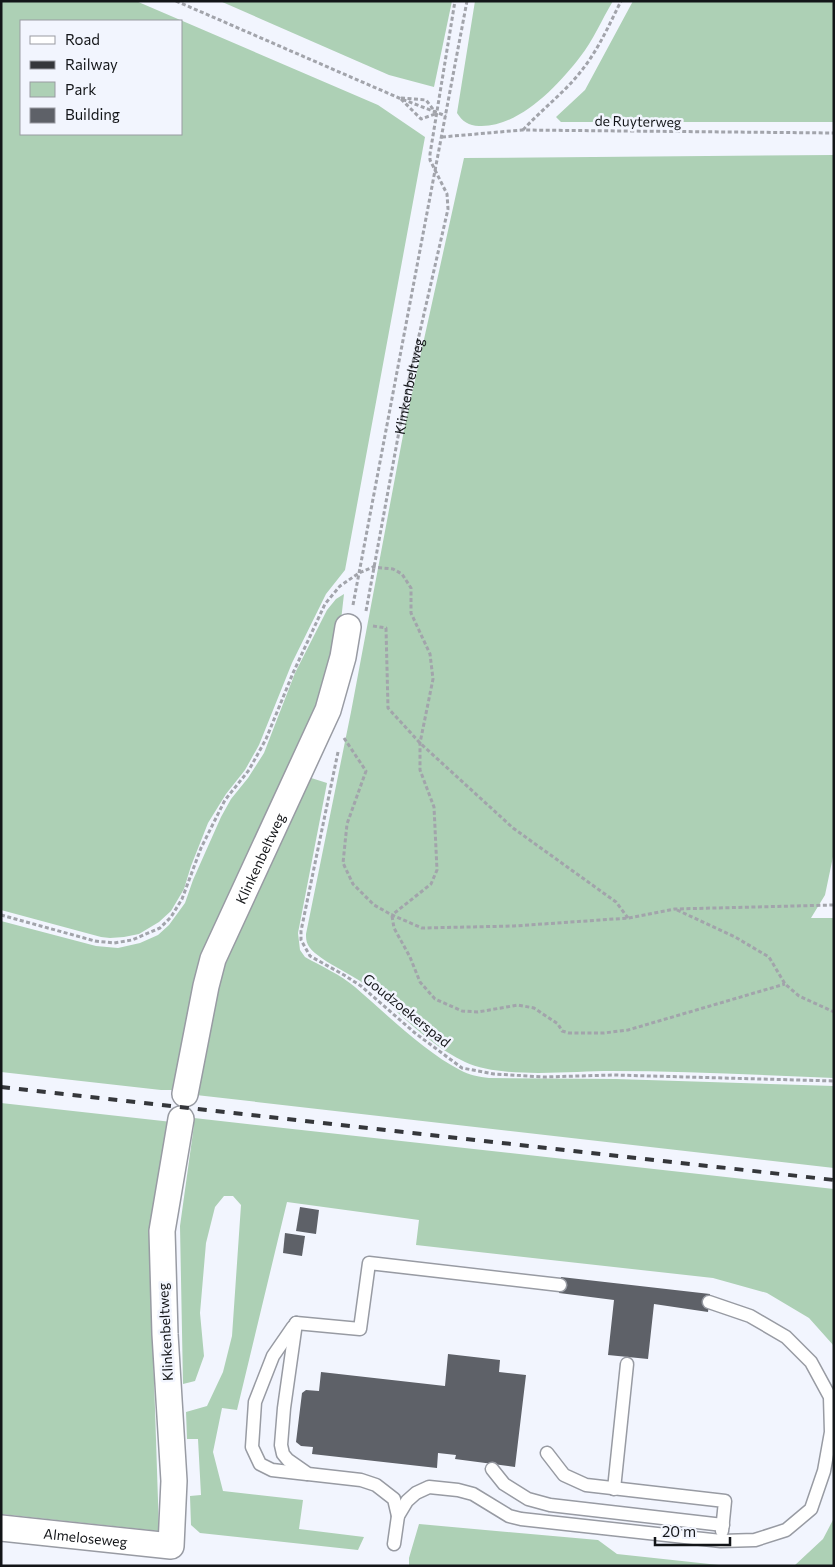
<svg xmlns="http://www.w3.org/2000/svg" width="835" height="1567" font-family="Commissioner,sans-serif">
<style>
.green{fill:#add0b5;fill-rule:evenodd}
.building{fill:#5e6168}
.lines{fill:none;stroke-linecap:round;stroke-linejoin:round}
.service-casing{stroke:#989ba3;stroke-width:15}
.minor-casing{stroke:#989ba3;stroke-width:28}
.path{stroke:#a2a4ab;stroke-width:3;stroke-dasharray:4 2.5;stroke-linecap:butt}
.service{stroke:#fff;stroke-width:12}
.minor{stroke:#fff;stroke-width:25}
.rail{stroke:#35373b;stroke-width:4;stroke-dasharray:9 9;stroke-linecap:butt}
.labels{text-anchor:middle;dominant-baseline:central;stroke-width:5;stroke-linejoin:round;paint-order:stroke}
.street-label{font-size:14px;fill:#131518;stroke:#f2f5fe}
</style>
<rect width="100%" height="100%" fill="#f2f5fe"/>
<g class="green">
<path d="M1,1H136L378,105L425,137L345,570L326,594L292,663L259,745L245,770L226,794L208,823L191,866L184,889L171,911L159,922L139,934L124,937L110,938L101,937L1,910ZM21,21H181V134H21Z"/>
<path d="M220,1H452L434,87L389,75Z"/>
<path d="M475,1H613C602,19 593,41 580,57C558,86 518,128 479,126C469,126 462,121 457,113Z"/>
<path d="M633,1H834V122H561L556,117L585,90Z"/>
<path d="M834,155V852L825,895L811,918H834V1078C760,1075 685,1071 611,1071C571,1071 500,1079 465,1062C425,1043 395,1007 360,981C347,972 315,958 308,945C306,941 306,938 306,934L351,712L404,430L464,158Z"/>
<path d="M344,594L340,629L327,684L176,1090H161L1,1072V921L96,946L118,948L140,943L158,935L169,925L185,903L193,880L221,817L231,799L248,778L264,753L295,673L327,610L336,599Z"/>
<path d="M308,777L327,783L298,933L300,950L305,957C321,966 341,975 355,987C385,1013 425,1052 460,1070C469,1075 479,1077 489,1078L616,1079L834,1086V1168L196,1095L217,978Z"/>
<path d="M1,1103L172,1122L150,1257L159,1531L1,1514Z"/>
<path d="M194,1118L834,1189V1346L809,1318L767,1293L713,1278L416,1245L419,1220L287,1202L237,1410L222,1408L213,1452L223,1491L303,1500L299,1529L364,1537L358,1550L200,1533L191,1525L190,1496L201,1495L198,1439H187L186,1412L207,1406L223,1372L232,1336L241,1205L233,1196H224L215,1207L206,1243L200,1313L204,1356L195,1381L183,1384L180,1226L194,1125Z"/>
<path d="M834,1518V1566H794L823,1539Z"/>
<path d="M419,1524L598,1540L617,1554L728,1566H409V1558Z"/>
</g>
<g class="building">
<path d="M300,1207L319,1210L316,1234L296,1231Z"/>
<path d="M285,1233L305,1236L302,1256L283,1253Z"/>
<path d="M561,1277L710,1294L708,1312L654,1304L648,1359L608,1355L614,1300L559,1293Z"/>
<path d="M448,1354L500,1360L499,1372L526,1375L515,1467L455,1459L456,1455L438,1453L437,1468L312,1454L313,1447L301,1446L296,1442L302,1393L306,1390L319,1391L321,1372L445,1386Z"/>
</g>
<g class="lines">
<g class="service-casing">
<g id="service">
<path d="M296,1323L360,1329L369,1263L560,1285"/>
<path d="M296,1323L284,1408L281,1445L283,1454L288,1460L308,1474L361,1480L376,1485L394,1499L398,1516"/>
<path d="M293,1327L273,1356L255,1402L252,1447L260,1464L272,1470L307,1474"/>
<path d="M547,1453L564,1475L586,1485L725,1501L722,1531"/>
<path d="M492,1469L504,1484L528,1499L550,1505L723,1525"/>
<path d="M614,1489L627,1364"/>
<path d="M394,1544L398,1516L407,1501L416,1493L429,1487L458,1490L473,1494L509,1516L521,1519L721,1541L755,1540L786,1530L811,1509L824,1471L831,1432L830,1397L811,1362L786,1337L750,1316L709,1302"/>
</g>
</g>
<g class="minor-casing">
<g id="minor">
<path id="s2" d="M185,1094L206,986L213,959L328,710L343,657L348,627"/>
<path id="s3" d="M1,1528L171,1546L174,1481L165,1334L162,1231L181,1119"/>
</g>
</g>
<g class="path">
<path d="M176,1L399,98L446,116"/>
<path d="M401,98L426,100L436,113"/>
<path d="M401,99L421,119L435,114"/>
<path d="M523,130C543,108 568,90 585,66C600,46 610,23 621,1"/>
<path d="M442,137L522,130L834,133"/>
<path d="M353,605L467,1"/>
<path id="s1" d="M366,611L407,388L448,209L447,194L430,160V154L455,1"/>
<path d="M373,626L386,628L388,708L420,743L513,828L616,902L628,918"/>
<path d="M344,738L366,771L347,824L343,863L353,884L374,905L392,915L422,928L514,926L629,918L675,909L834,905"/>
<path d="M338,752L301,931V940L310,956L344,975L361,986L415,1033L462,1068L494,1074L544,1077L614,1075L834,1081"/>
<path d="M677,910L735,937L769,957L785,984L799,996L834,1012"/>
<path d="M1,915L95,941L114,943L132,940L160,928L171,917L182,899L201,848L225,800L249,770L266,739L293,673L325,604L340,586L359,573L373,567L393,569L402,574L411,588V613L430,654L433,679L420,743V770L434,807L437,870L431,884L392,915"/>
<path d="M392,916L394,928L410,957L420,982L435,999L462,1011L478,1012L518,1005L534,1008L558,1024L562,1031L569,1033H604L628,1030L785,984"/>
</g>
<use href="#service" class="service"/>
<use href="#minor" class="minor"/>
<path class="rail" d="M1,1087L834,1180"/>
</g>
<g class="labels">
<g class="street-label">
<text transform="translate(638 121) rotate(1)">de Ruyterweg</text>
<text stroke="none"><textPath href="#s1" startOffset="229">Klinkenbeltweg</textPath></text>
<text stroke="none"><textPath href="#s2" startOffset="249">Klinkenbeltweg</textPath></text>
<text transform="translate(407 1010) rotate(39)">Goudzoekerspad</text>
<text transform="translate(165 1332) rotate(-93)">Klinkenbeltweg</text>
<text stroke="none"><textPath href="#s3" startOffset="85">Almeloseweg</textPath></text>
</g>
</g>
<rect width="835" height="1567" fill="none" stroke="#131518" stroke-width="5"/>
<rect x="20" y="20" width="162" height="115" fill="#f2f5fe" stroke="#999ba2"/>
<rect x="30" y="36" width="25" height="8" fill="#ffffff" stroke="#999ba2"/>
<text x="65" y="45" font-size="15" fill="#131518">Road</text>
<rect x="30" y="61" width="25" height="8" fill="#35373b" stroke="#999ba2"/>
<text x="65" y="70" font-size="15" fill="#131518">Railway</text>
<rect x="30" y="82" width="25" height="15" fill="#add0b5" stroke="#999ba2"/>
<text x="65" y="95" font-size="15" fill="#131518">Park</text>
<rect x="30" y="108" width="25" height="15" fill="#5e6168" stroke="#999ba2"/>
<text x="65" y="120" font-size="15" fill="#131518">Building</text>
<path d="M655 1537v8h75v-8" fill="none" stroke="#131518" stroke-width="2.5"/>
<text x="662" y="1537" font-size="15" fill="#131518" stroke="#f2f5fe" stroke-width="4" paint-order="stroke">20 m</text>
</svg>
